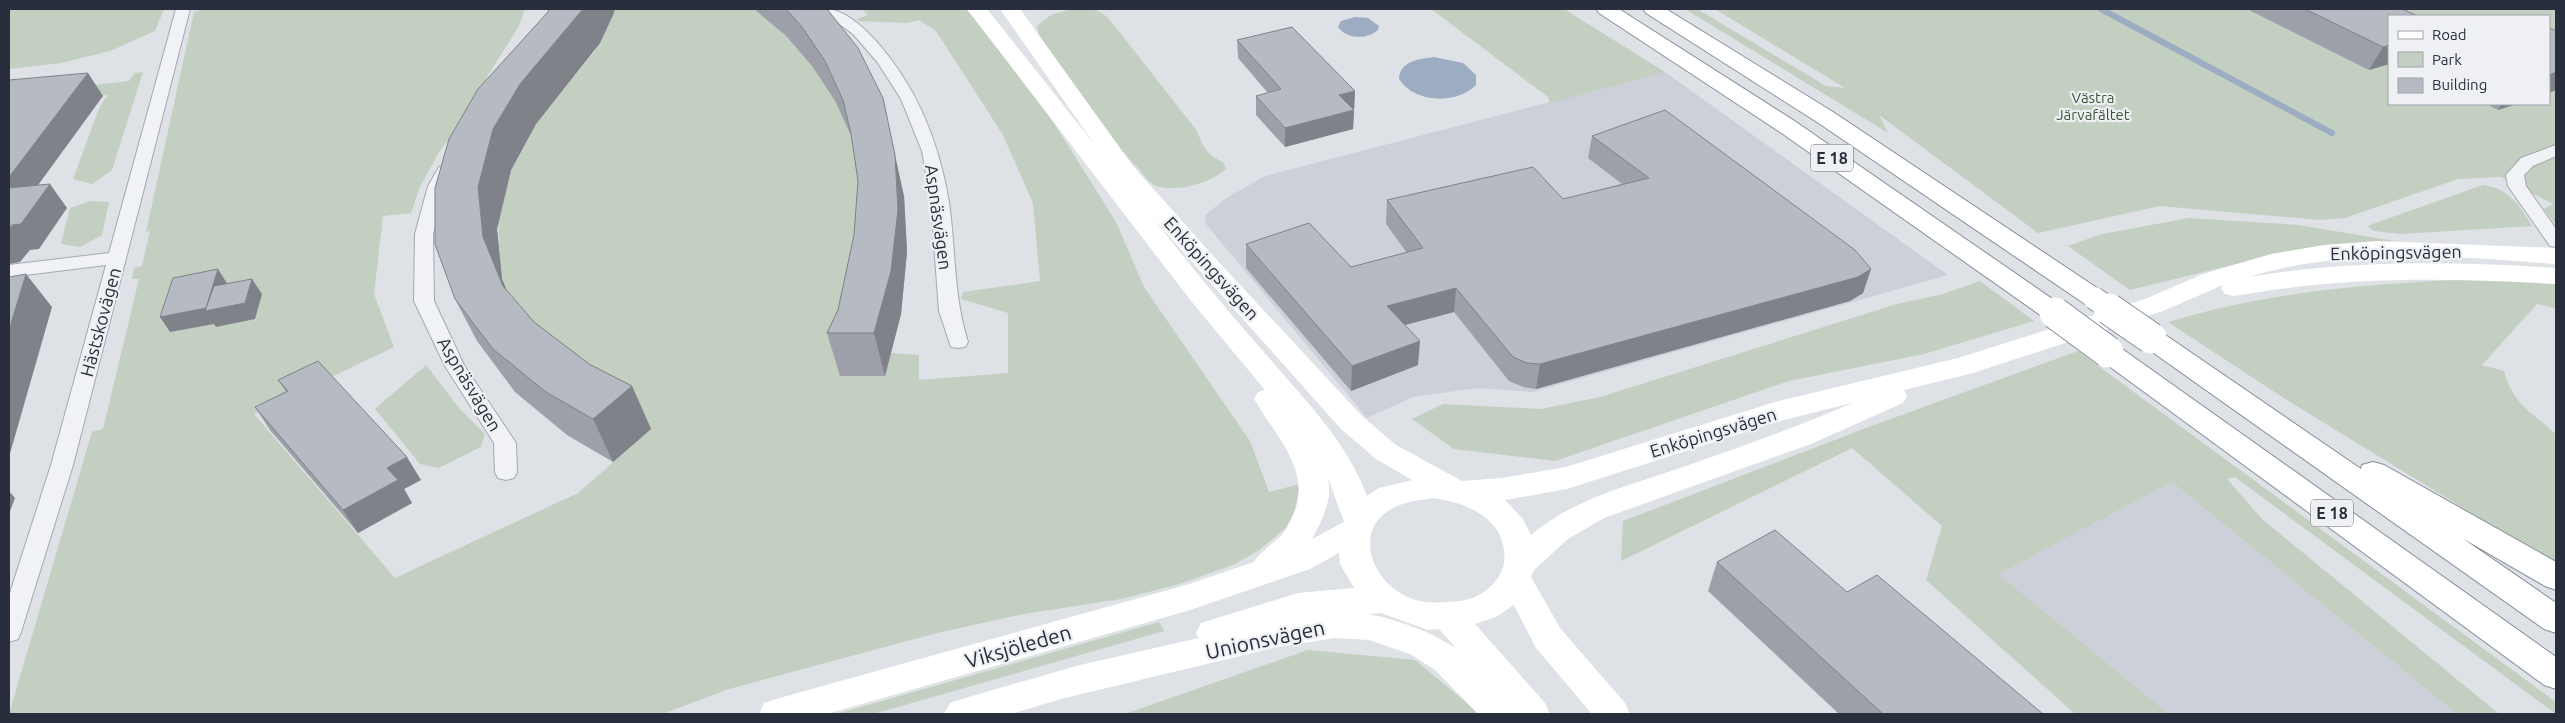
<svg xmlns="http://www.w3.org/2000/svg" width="2565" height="723" font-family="Ubuntu,sans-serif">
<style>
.built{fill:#cdd0d8}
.green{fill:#c3cfc0;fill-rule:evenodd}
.water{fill:#9cacc3}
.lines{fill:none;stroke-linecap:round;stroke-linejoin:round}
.stream{stroke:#9cacc3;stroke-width:6}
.street-casing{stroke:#a4a8b0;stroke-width:2}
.highway-casing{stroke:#878e9b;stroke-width:2}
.street{fill:#f1f2f5;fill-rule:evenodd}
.secondary{fill:#fff;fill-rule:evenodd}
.highway{fill:#fff;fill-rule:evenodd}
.highway-bridge-far1-casing{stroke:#878e9b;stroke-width:24;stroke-linecap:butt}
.highway-bridge-casing{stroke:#878e9b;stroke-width:33;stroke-linecap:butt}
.highway-bridge-far1{stroke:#fff;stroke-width:22}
.highway-bridge{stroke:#fff;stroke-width:31}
.wall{fill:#9da0a8}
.shaded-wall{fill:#7f8288}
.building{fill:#b6bac3;stroke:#7f8288}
.labels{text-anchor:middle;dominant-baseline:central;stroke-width:4.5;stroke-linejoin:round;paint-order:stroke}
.far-park-label{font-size:15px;fill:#3b5638;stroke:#eef0f4}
.shield{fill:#eef0f4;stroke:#646873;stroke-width:1}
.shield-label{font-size:16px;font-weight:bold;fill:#292e3c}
.street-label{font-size:18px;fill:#292e3c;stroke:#eef0f4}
.near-street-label{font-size:21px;fill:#292e3c;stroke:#eef0f4}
</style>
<rect width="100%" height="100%" fill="#dee1e6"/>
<g class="built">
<path d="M1665,72L1948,275L1533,392L1478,388L1413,397L1367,418L1206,224L1205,215L1228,197L1265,176Z"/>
<path d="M2172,482L2457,714H2169L1997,574Z"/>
</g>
<g class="green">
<path d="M9,9H164L155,31L110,51L61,63L9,69Z"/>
<path d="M202,9H525L519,26L488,75L474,107L439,152L420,187L411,213L383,216L374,294L394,347L254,414L395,578L578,493L650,430L523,329L502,279L500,267L498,218L511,170L536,124L594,52L615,9H754L779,29L812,66L835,101L853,140L885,376L891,353L919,355V380L1008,373V313L961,299L963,292L1040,281L1033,203L1003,135L936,31L919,20L908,23L858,21L857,19L868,15L861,9H966L1040,101L1116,222L1144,287L1250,441L1269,492L1300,484L1295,509L1286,528L1258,551L1233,565L1176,585L1121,599L1024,614L937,633L729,689L662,714H9L92,432L103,429L139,279H132L134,268L142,266L150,231L146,232L194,12Z"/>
<path d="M1071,9C1088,8 1099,8 1110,20L1197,131C1203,147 1207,155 1223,162L1226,169C1212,183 1172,194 1154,185C1148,182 1142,173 1138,168C1100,129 1071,80 1039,35L1037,26L1051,15Z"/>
<path d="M1431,9H1564L1665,72L1550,103L1548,97Z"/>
<path d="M1685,9H1697L1826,86L1845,88L1715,9H2556V225L2544,209L2553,204L2501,177L2458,179L2345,218L2320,220L2160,206L2038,233L1879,115L1888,133ZM2389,16H2549V104H2389Z"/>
<path d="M143,72L112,170L92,184L73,179L100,106L108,95L50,101L51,90L129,81L135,73Z"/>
<path d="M2483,185C2510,189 2519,205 2532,226L2400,234L2374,231L2367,226Z"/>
<path d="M90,201L109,202L102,235L80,247L61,244L70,208Z"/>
<path d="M2189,218L2298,225L2395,241L2285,252L2130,290L2068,246L2102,234Z"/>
<path d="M2492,279L2556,281V308L2537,304L2482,365L2504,371C2512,403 2532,413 2556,434V565L2282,397L2168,322C2273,290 2384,282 2492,279Z"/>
<path d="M1980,281L2034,321L1924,354L1789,381L1555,461L1454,449L1412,419L1443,404L1541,409L1600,397L1897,304L1943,294Z"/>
<path d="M2078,351L2556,702V714L2235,477L2227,479L2262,519L2499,714H2457L2172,482L1998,574L2169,714H2075L1926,580L1942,526L1852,448L1621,561L1623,521L1874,425Z"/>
<path d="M426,365L459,408L485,434L481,447L439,468L420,464L375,409Z"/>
<path d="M1159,622L1164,631L873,714H836Z"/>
<path d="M1308,650L1415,660L1480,714H1125Z"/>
</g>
<g class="water">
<path d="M1355,17L1368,18L1379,26L1378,30C1367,40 1346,39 1338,27L1341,21Z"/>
<path d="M1434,57L1463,63L1476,75V85C1456,105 1414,103 1399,79C1400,61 1419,59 1434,57Z"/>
</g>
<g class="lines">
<path class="stream" d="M2101,9L2332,133"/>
<g class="street-casing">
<g id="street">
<path d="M176,9H190L73,465L21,632L18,639L9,642V596L51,465L106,265L9,277V265L109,253Z"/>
<path d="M819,9C842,7 860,24 876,41C917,87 939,142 949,202C956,251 953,294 968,342L965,347L958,348L951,347L939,311L931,203L922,151L901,99L878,63L853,34Z"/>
<path d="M2556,145V156L2533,166L2524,175L2526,186L2556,229V247L2550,246L2508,186L2506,175L2521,158Z"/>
<path d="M445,166L451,167L454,171L446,186L433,234L434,301L464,365L516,443L517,472L514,478L506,480L498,478L495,472L494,443L445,366L414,301L415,234L428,186L439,167Z"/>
</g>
</g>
<g class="highway-casing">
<g id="highway">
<path d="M1596,9H1619L1796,122L2064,307L2068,313L2064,319L2055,322L2046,319L1780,132L1599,13Z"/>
<path d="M1643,9H1666L1833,112L2103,292L2107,298L2103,304L2094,306L2085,304L1817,122L1646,13Z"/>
<path d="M2151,329L2161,332L2361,469L2362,465L2373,462L2384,465L2556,562V590L2545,586L2462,538L2556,603V633L2544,629L2141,344L2138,338L2141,332Z"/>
<path d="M2108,343L2118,346L2556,657V689L2544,685L2098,358L2094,352L2098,346Z"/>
</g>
</g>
<use href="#street" class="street"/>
<path class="secondary" d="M967,9H987L1095,145L1000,9H1020L1133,166L1216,259L1361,415L1396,445L1462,481L1502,478L1566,467L1775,402L1958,358L2145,299L2203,274L2271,254L2324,245L2377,241L2556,248V264C2454,256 2347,247 2248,277C2350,260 2453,261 2556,268V284C2443,278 2347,276 2234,296L2225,294L2221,288L2223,285L2163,311L1973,373L1904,390L1907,396L1903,403L1811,444L1604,518L1568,539L1534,570L1531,577L1560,628L1625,703L1630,714H1592L1536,648L1514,605L1496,617L1475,624L1545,703L1550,714H1478L1435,670L1410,654L1369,640L1335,638L1273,648L1061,699L1011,714H944L950,703L962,699L1080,665L1199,638L1196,633L1201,623L1298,593L1354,588L1340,564L1339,553L1310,569L1187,611L827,714H759L764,703L776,699L1186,585L1254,562C1262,549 1278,542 1286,529C1319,477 1280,443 1254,399L1258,392L1265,390L1191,301ZM1153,218L1341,429L1376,459L1412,480L1379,488L1367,496C1346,439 1302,397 1263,351C1225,308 1189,264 1153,218ZM1852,403C1795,428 1738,448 1680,468C1628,486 1573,499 1531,535L1523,519L1505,500L1567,489L1780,421ZM1324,467L1344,522L1312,539C1325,514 1336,494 1324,467ZM1433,498C1462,502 1500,515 1504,550C1506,564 1502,574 1493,584C1480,598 1466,601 1449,602C1434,603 1421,603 1408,597C1368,580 1351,523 1400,505C1410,501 1422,500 1433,498ZM1381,613L1428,630L1439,629L1456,648C1428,631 1400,620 1368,614Z"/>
<use href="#highway" class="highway"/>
<g class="highway-bridge-far1-casing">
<path id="highway-bridge-far1" d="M2094,298L2111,310"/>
</g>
<g class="highway-bridge-casing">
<g id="highway-bridge">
<path d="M2109,309L2151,338"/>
<path d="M2055,313L2108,352"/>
</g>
</g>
<use href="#highway-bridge-far1" class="highway-bridge-far1"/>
<use href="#highway-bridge" class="highway-bridge"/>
</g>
<g class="wall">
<path d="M549,9H615L613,15L600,43L536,124L511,170L497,229L502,279L507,291L534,322L589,364L632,386L651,429L613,462L567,435L515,392L477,341L455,299L548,12Z"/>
<path d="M754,9H827L904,196L907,252L901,314L885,376H840L827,333L838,310L854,235L858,181L852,138L835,101L812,66L785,35Z"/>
<path d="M2247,9H2402L2389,64L2369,70Z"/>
<path d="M1237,40L1355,91L1353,129L1285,147L1256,115V96L1268,93L1238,58Z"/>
<path d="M2486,104H2516L2498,110Z"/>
<path d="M1592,136L1871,269L1863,293L1850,301L1536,389L1523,387L1509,381L1454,312L1405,325L1418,365L1351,391L1246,268V244L1351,267L1407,253L1386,224L1387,200L1563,199L1622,184L1588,158Z"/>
<path d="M278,380L421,480L404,489L412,503L358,533L270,430L255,407L286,392Z"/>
<path d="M1717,562L1847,592L2043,714H1839L1708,591Z"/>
</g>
<g class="shaded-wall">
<path d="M583,9H615L613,15L600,43L536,124L511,170L497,229L502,279L523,329L503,286L483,237L478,187L493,129L520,84Z"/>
<path d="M2389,45V64L2369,70L2383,47Z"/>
<path d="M2556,72V90L2549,93V75Z"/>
<path d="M88,73L103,96L17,214L9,203V177Z"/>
<path d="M1355,91L1353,129L1285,147V128L1339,95Z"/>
<path d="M2502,104H2516L2498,110Z"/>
<path d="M895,155L904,196L907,252L901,314L885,376L874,333Z"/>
<path d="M50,184L67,208L39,249L30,250L20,262L9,264V229Z"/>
<path d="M218,269L228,285L252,279L262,294L255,319L216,327L214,324L170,332L160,317Z"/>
<path d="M1871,269L1863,293L1850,301L1536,389L1540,364Z"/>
<path d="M26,274L52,307L9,457V330Z"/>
<path d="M1456,288L1454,312L1386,330L1387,306Z"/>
<path d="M1420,341L1418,365L1351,391L1352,366Z"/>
<path d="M632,386L651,429L613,462L593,419Z"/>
<path d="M407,457L421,480L404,489L412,503L358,533L343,510L387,468Z"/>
<path d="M9,491L15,498L9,514Z"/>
</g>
<g class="building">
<path d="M549,9H583L520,84L493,129L478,187L483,237L503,286L534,322L589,364L632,386L593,419L546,392L493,349L455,299L435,244V188L449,139L478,89L548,12Z"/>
<path d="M786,9H827L858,48L883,98L895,155L898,210L891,271L874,333H827L838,310L854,235L858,181L851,134L843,100L825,61L802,27Z"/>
<path d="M2305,9H2402L2418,16H2389V45L2383,47Z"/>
<path d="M1292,27L1355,91L1339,95L1354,110L1285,128L1256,96L1281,89L1237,40Z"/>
<path d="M2549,28L2556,31V72L2549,75Z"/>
<path d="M88,73L9,177V80Z"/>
<path d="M1665,110L1855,250L1871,269L1858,277L1540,364L1527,363L1513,357L1456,288L1387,306L1420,341L1352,366L1246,244L1309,223L1351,267L1423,248L1387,200L1533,167L1563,199L1649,178L1592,136Z"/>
<path d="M50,184L21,224L12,225L9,229V188Z"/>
<path d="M218,269L206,308L160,317L173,278Z"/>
<path d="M26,274L9,330V277Z"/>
<path d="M252,279L245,303L205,311L214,286Z"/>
<path d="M318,361L407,457L387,468L398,480L343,510L255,407L288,391L278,380Z"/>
<path d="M1775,530L1847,592L1877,575L2043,714H1883L1717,562Z"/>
</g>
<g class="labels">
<g class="far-park-label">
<text x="2093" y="97">Västra<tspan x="2093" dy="17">Järvafältet</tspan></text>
</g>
<g class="shield">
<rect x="1811" y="144.5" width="42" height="27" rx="4"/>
<rect x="2311" y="499.5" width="42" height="27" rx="4"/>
</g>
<g class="shield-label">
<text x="1832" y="158">E 18</text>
<text x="2332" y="513">E 18</text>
</g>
<g class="street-label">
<text transform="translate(939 217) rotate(82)">Aspnäsvägen</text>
<text transform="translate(2396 252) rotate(-1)">Enköpingsvägen</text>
<text transform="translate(1212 268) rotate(48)">Enköpingsvägen</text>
<text transform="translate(100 322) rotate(-75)">Hästskovägen</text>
<text transform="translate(470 384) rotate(59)">Aspnäsvägen</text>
<text transform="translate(1713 432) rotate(-17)">Enköpingsvägen</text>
</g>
<g class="near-street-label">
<text transform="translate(1265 639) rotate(-12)">Unionsvägen</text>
<text transform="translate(1018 646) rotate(-16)">Viksjöleden</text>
</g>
</g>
<rect width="2565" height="723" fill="none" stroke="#292e3c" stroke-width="20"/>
<rect x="2388" y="15" width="162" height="90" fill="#eef0f4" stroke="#9fa2aa"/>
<rect x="2398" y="31" width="25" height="8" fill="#ffffff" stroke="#9fa2aa"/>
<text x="2432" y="40" font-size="15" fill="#292e3c">Road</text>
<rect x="2398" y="52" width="25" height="15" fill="#c3cfc0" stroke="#9fa2aa"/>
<text x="2432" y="65" font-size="15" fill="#292e3c">Park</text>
<rect x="2398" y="78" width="25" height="15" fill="#b6bac3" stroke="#9fa2aa"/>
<text x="2432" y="90" font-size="15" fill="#292e3c">Building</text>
</svg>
